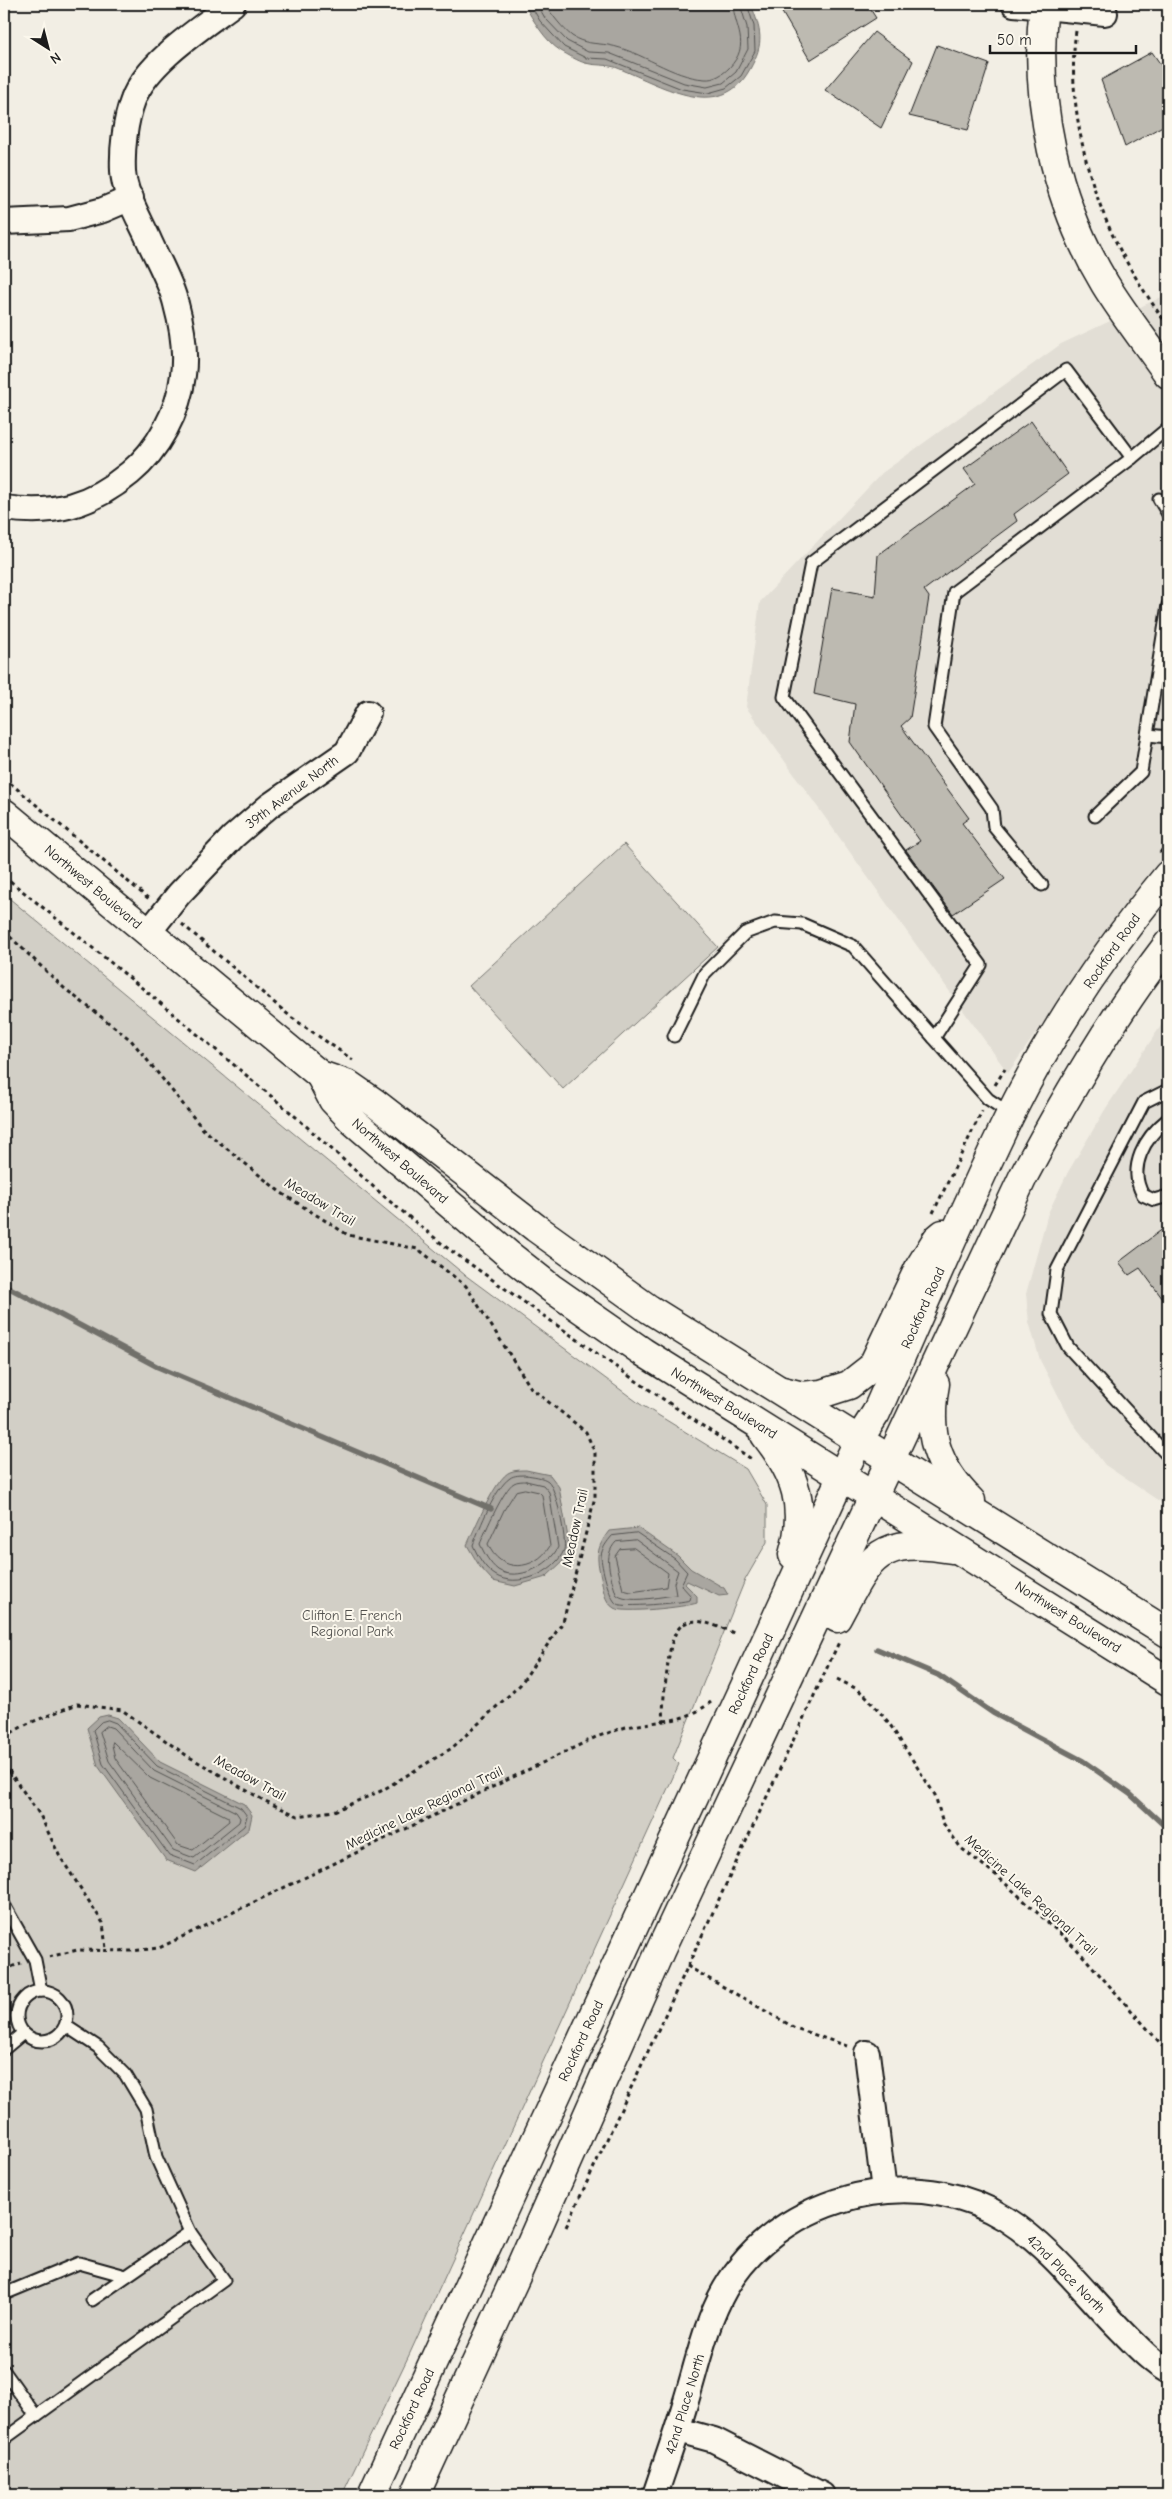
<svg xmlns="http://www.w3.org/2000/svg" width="1172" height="2499" font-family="'Comic Neue',sans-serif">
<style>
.built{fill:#e2ded5}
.green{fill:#d2cfc6;stroke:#777671}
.water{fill:#a9a6a0;stroke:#716f6b}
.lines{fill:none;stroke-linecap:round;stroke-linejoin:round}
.shore{stroke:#545351;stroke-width:1}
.stream{stroke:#716f6b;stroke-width:5.5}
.building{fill:#bdbab1;stroke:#1c1c1c}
.service-casing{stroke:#1c1c1c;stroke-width:15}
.minor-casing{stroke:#1c1c1c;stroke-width:28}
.tertiary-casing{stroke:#1c1c1c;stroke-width:31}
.secondary-casing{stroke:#1c1c1c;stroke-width:31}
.path{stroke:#1c1c1c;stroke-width:3;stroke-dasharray:4 4;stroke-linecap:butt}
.service{stroke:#fbf7ec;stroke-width:11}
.minor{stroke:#fbf7ec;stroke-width:24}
.tertiary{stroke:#fbf7ec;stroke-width:28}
.secondary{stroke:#fbf7ec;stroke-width:28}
.labels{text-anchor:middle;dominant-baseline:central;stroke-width:4;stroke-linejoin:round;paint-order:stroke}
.street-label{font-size:14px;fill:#1c1c1c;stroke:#fbf7ec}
.park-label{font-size:14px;fill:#53524f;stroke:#fbf7ec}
</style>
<rect width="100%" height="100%" fill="#f2eee4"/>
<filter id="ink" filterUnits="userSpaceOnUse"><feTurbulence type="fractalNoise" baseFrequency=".02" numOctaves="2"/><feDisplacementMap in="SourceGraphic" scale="10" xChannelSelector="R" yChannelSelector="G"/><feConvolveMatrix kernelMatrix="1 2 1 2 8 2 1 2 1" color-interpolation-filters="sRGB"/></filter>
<g filter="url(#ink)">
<g class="built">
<path d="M1168,294V852L1092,953L1008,1073L746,707L760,602L882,473L1061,344Z"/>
<path d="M1168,1015V1507L1105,1465L1072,1422L1040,1360L1029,1322L1026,1294L1048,1213L1068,1172L1106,1108Z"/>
</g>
<g class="green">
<path d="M624,844L718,947L563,1089L469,986Z"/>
<path d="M4,894L465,1275L640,1404L746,1469L767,1505V1542L745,1580L673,1758L679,1764L410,2353L342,2495H4Z"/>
</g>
<g class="water">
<path d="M524,4H751C761,31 765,42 750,69C720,125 658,83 615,67C605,64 596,66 585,63C578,61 568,55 561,51C545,41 533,20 524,4Z"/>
<path d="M526,1470L550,1475L559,1487L570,1549L564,1560L546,1577L515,1586L493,1581L480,1567L467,1545C474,1530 496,1477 510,1472C515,1470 521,1470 526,1470Z"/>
<path d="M638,1528L678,1556L691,1569L724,1588L728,1595L719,1596L687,1581L685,1584L697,1596V1603C685,1607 623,1614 614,1608C604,1602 603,1588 601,1577C596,1557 596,1548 609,1531Z"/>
<path d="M108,1715L118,1718L160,1762L244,1804L252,1815L249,1829L196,1872L166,1860L98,1766L87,1728L99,1717Z"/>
</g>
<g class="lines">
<g class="shore">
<path d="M530,4L540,21L564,47L586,58L607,59L682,89L708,93L726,88L741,76L755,51L754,26L747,4"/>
<path d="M537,4L545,18L567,41L588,52L609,53L684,83L707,87L723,83L736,72L748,49L747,27L740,4"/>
<path d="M545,4C552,15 562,28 572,36C584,44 595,43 608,45C642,51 671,77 705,79C714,80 723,74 729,68C752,44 734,28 733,4"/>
<path d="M526,1475C532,1476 543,1477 548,1481C556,1487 567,1541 564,1550C555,1573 516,1589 495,1575C485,1569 477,1555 473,1545C480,1527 495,1488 510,1478C514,1475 521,1475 526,1475Z"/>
<path d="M526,1481L543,1485L549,1492L558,1547C550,1566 517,1582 498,1570C490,1564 484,1553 480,1544C485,1532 504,1488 514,1483C517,1481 523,1481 526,1481Z"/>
<path d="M525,1489L539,1492L542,1495L550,1546C535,1571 500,1574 488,1544L504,1510L516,1491Z"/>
<path d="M637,1533L675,1559L687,1572L681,1585L691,1596L690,1600C681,1603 623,1608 617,1604C609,1599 601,1565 601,1556C602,1548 607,1542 612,1536Z"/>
<path d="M636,1540L678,1571L674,1583L676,1595C662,1596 626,1605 616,1594C611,1576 602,1556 616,1542Z"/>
<path d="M634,1548L668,1573L666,1587L631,1592L623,1590L615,1556L620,1549Z"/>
<path d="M108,1720L116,1723L157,1766L241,1808L247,1816L244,1826L195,1865L169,1855L103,1764L93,1730L101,1722Z"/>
<path d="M107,1726L113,1728L154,1771L236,1812L240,1818L239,1822L194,1858L173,1850L109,1761L100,1732Z"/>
<path d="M113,1742L150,1778L228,1817L229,1821L193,1850L178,1845L115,1758L112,1745Z"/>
</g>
<g class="stream">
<path d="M4,1285L158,1367L491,1509"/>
<path d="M877,1649L938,1675L993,1713L1083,1761L1130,1794L1168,1829"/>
</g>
</g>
<g class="building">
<path d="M791,4H867L876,18L810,60L780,9Z"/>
<path d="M874,32L913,61L881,128L825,90Z"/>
<path d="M937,45L989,64L968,130L909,116Z"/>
<path d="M1152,52L1168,75V123L1125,147L1101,80Z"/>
<path d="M1031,421L1068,474L1014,514L1017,521L924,590L929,597L910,718L901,726L969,818L962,823L1005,879L953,914L906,850L920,841L850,742L855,704L814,694L832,588L875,596L878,555L975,484L964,469Z"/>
<path d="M1168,1225V1306L1140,1268L1129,1275L1119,1262Z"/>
</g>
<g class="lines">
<g class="service-casing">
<g id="service">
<path d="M1159,499L1168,514"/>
<path d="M1148,735L1168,737"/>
<path d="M1095,816L1141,772L1168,605"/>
<path d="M1042,885L994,827L992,809L934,727L954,592L1132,458"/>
<path d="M674,1036L705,973L745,933L775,922L802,924L853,946L934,1038"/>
<path d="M1168,1090L1144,1102L1057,1270L1051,1314L1068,1347L1168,1456"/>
<path d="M1011,1114L988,1099L934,1038L981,965L784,697L811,563L1066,370L1132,458L1168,428"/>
<path d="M1168,1119C1145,1137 1127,1167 1143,1195L1154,1200L1168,1196"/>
<path d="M4,1905L35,1960L41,1991"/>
<circle cx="42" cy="2016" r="25"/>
<path d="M4,2049L22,2034"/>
<path d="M4,2294L79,2263L126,2276"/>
<path d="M92,2300L190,2232"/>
<path d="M4,2371L36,2416"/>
<path d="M4,2439L224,2280L190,2232L156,2157L146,2109L125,2074L98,2047L66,2026"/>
</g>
</g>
<g class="minor-casing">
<g id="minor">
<path d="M1014,4L1105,13"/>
<path d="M4,222L69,219L103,210L131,198"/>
<path d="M4,508C54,515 90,506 130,473C158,450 179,411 183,375C186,353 182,326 176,304C171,282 157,259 148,238C139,218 124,193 123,171C122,149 125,121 133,100C146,63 202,27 233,4"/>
<path d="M148,933L179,894L233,837L269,806L347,752L368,713"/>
<path d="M867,2053L884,2191"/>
<path d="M678,2430L714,2440L822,2495"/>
<path d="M655,2495C665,2465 676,2435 685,2404C697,2366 705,2324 725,2289C756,2236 811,2203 871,2193C918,2185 966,2194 1006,2219C1050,2247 1084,2292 1119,2328C1134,2343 1150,2361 1168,2371"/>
</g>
</g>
<g class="tertiary-casing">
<path id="tertiary" d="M1044,4C1033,100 1055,201 1105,284C1124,315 1147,344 1168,374"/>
</g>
<g class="secondary-casing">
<g id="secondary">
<path d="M4,813L320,1075L349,1085L375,1103L536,1228L649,1309L1168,1633"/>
<path d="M320,1075L333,1100L354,1122L509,1255L551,1288L643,1352L1168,1681"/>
<path d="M935,1384C926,1433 936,1466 971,1501"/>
<path d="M783,1391L803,1396L821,1394L849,1385L872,1367L919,1268L937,1239L943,1234"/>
<path d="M765,1435C796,1474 807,1507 793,1555"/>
<path d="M837,1618C869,1558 877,1536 952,1549"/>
<path d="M372,2495L833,1495L858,1441L876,1413C920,1314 962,1213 1010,1115C1052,1030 1108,948 1168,875"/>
<path d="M415,2495L518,2272L661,1949L1023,1177C1066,1096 1112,1017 1168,944"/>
</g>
</g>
<g class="path">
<path d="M1076,31C1066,98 1087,185 1118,246C1132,273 1150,301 1168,326"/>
<path d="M4,778L149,899"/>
<path d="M1160,853L1168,841"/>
<path d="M4,876L147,992L296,1117L387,1199L446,1247L629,1376L753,1460"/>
<path d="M182,924L291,1017L353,1060"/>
<path d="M4,931L64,988L131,1040L203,1129L280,1192L348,1235L418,1249L466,1286L531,1388L586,1432L595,1453V1497L563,1622L520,1685L452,1748L381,1791L334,1811L298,1816L263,1800L186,1755L122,1710L77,1704L27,1724L4,1737"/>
<path d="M995,1085L1005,1069"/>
<path d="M933,1213L982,1111"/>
<path d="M837,1679L857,1689L866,1696L889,1723L935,1795L943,1823L961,1848L996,1875L1076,1948L1168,2052"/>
<path d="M664,1721C683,1719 697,1713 711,1702"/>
<path d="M4,1764L40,1815L59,1855L103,1923L106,1949"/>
<path d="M49,1957L77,1950L131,1951L159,1948L596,1737L626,1727L664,1721C662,1705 665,1687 667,1671C673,1615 686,1612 736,1634"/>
<path d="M687,1966L795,2028L847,2046"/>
<path d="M4,1970L21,1963"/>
<path d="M566,2227L840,1640"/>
</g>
<use href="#service" class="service"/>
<use href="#minor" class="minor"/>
<use href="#tertiary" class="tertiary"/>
<use href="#secondary" class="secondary"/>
</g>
</g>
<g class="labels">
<g class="street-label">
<text transform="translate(292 792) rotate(-37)">39th Avenue North</text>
<text transform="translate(93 887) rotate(40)">Northwest Boulevard</text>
<text transform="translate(1112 951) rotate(-55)">Rockford Road</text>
<text transform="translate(400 1161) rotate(41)">Northwest Boulevard</text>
<text transform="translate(320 1202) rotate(31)">Meadow Trail</text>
<text transform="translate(923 1308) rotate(-66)">Rockford Road</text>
<text transform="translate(724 1403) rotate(32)">Northwest Boulevard</text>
<text transform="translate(575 1528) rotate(-78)">Meadow Trail</text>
<text transform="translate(1068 1617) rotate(32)">Northwest Boulevard</text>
<text transform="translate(751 1674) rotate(-65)">Rockford Road</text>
<text transform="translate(250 1778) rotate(29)">Meadow Trail</text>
<text transform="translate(424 1808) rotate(-26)">Medicine Lake Regional Trail</text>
<text transform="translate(1031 1895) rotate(42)">Medicine Lake Regional Trail</text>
<text transform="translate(581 2041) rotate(-65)">Rockford Road</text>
<text transform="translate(1066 2274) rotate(45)">42nd Place North</text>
<text transform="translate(685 2404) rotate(-73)">42nd Place North</text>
<text transform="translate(412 2409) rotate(-65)">Rockford Road</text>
</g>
<g class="park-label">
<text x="352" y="1615">Clifton E. French<tspan x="352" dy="16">Regional Park</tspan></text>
</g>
</g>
<rect width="1172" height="2499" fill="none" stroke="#fbf7ec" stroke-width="20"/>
<rect x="10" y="10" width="1152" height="2479" fill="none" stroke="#1c1c1c" stroke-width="2" filter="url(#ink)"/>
<g transform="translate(48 48) rotate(144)" stroke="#fbf7ec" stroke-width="4" paint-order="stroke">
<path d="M0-4L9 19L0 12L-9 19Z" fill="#1c1c1c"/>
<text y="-8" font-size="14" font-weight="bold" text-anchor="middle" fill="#1c1c1c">N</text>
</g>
<path d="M990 45v8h146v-8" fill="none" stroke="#1c1c1c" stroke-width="2.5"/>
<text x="997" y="45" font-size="15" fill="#1c1c1c" stroke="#fbf7ec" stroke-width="4" paint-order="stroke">50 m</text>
</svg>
